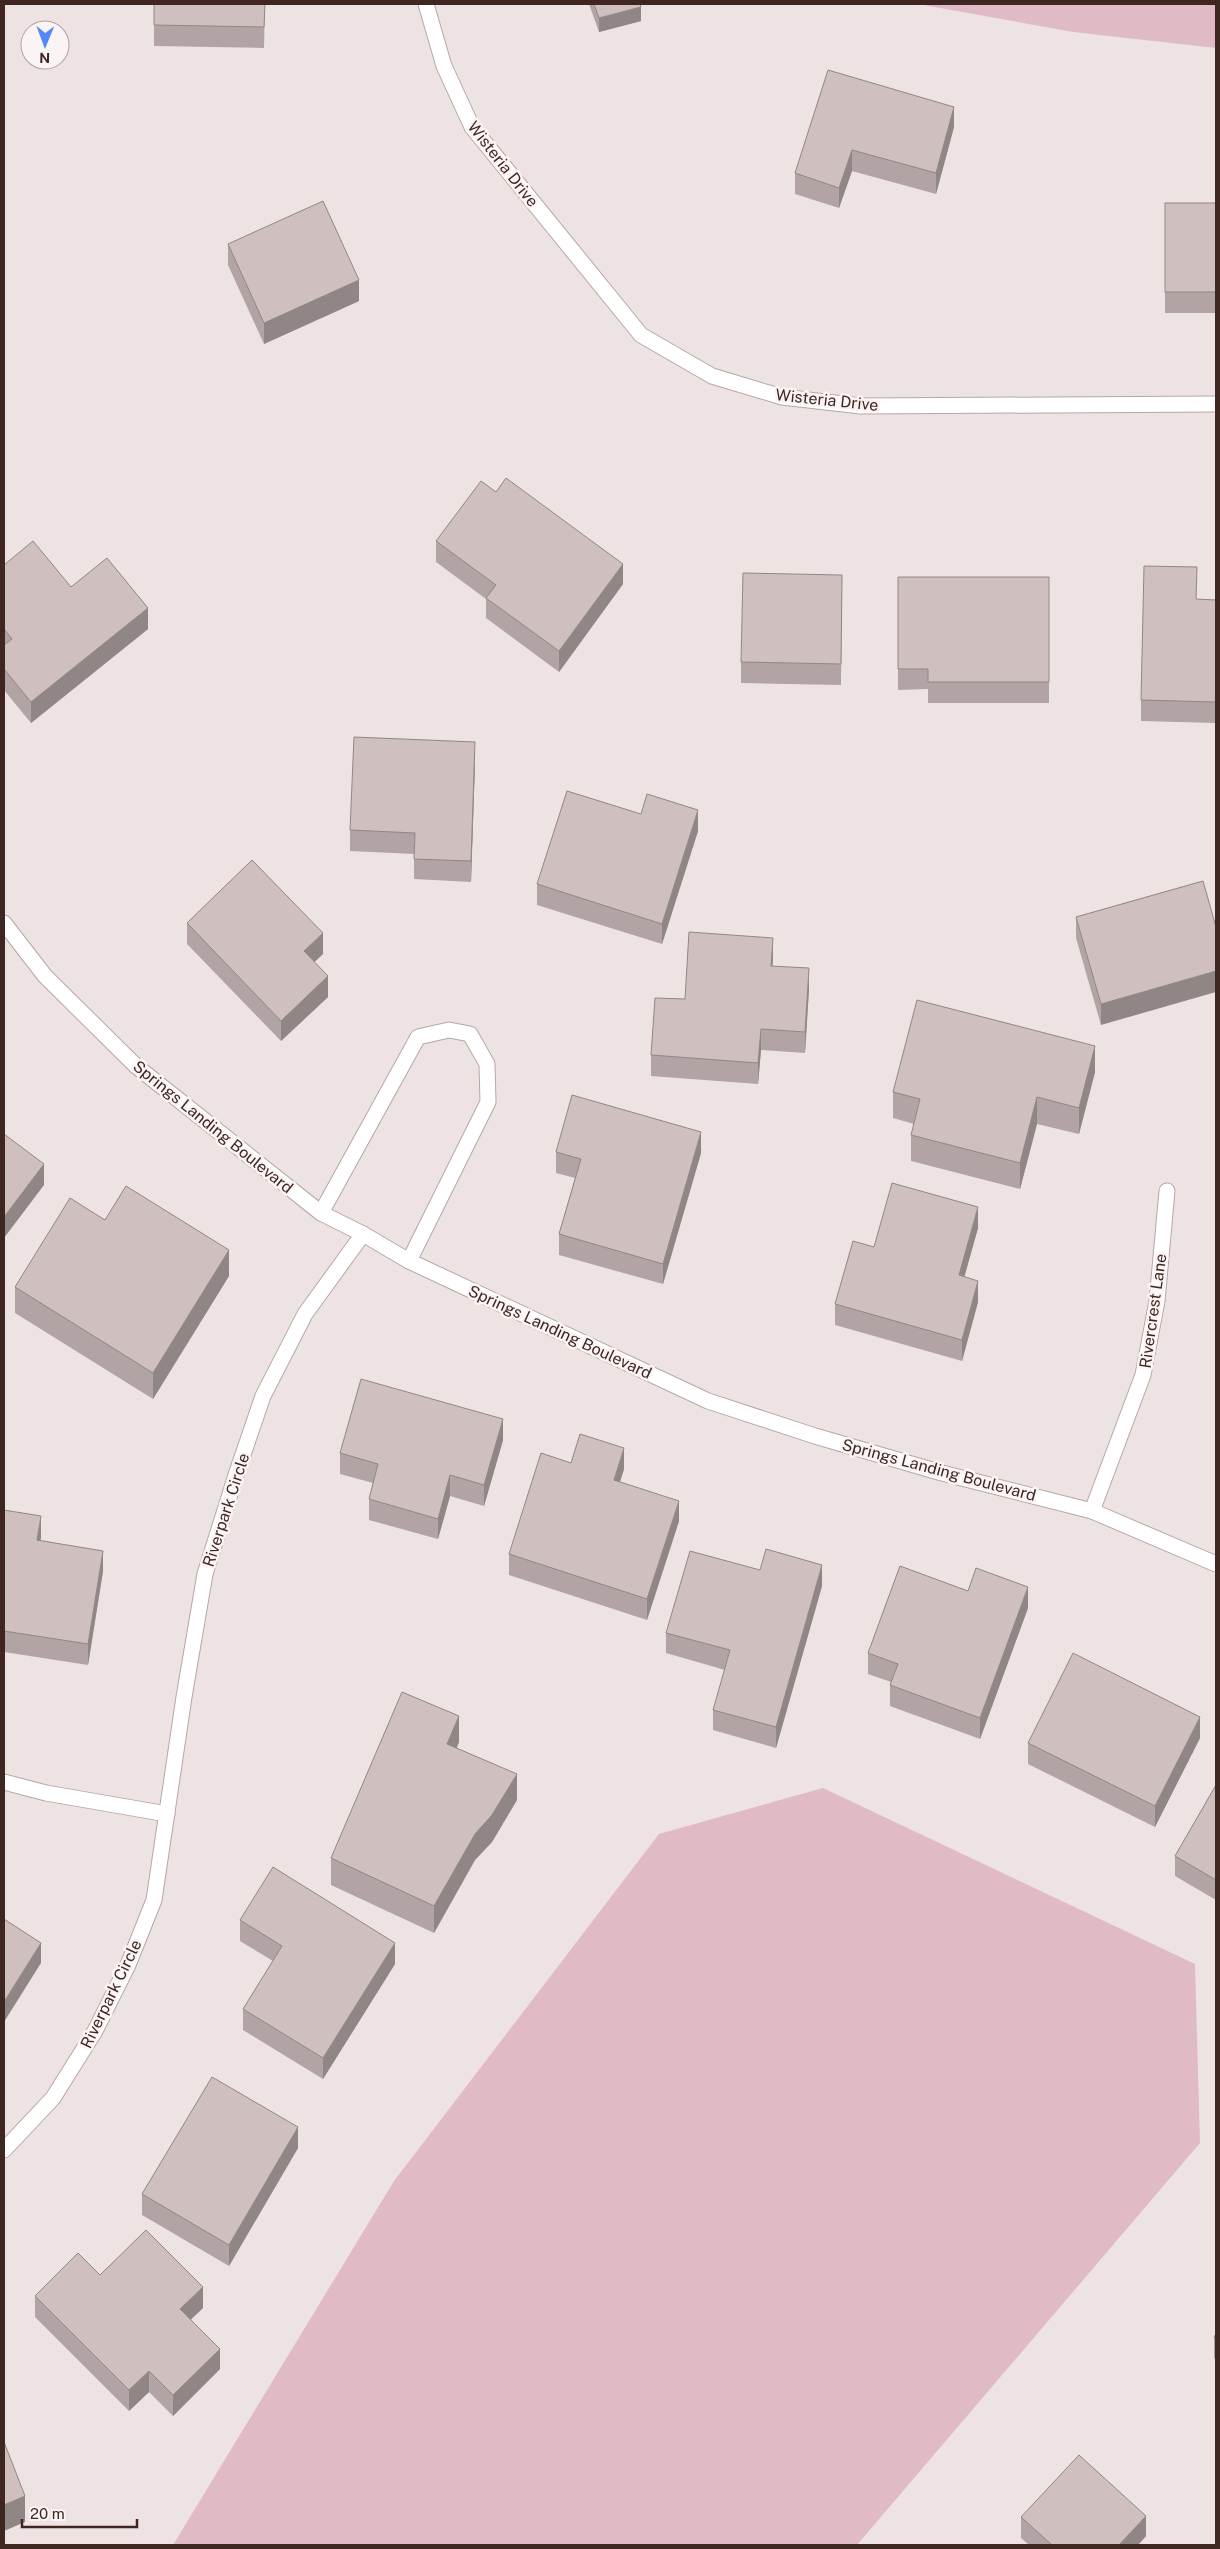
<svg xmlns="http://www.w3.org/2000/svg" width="1220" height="2549" font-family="'Public Sans',sans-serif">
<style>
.green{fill:#e0bbc6}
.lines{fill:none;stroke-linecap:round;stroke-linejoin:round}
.minor-casing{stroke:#b6a7a5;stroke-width:17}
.minor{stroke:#fff;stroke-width:15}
.wall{fill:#b2a4a4}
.shaded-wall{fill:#918686}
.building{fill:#cfbfbf;stroke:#918686}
.labels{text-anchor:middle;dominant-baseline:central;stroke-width:5;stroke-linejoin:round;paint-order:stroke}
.street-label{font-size:16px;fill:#402621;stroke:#faf4f4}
</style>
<rect width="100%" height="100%" fill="#eee3e3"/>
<g class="green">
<path d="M918,4H1216V48L1073,32Z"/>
<path d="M823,1788L1195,1964L1200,2143L857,2545H173L394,2181L659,1834Z"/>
</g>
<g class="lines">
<g class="minor-casing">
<g id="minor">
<path d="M426,4L444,66L472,127L641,335L712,376L782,397L861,406L1216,404"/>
<path d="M4,923L45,976L136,1066L321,1213L363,1234L409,1261L708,1401L815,1436L942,1473L1092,1511L1216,1564"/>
<path d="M321,1213L418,1037L449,1030L470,1034L487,1064L488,1102L409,1261"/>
<path d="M1092,1511L1143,1375L1157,1301L1167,1191"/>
<path d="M4,1782L46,1793L167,1814"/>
<path d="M4,2150L53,2098L95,2031L128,1965L154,1900L184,1697L205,1574L236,1475L263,1396L305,1314L363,1234"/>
</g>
</g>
<use href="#minor" class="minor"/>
</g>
<g class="wall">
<path d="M154,4H265L264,48L154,46Z"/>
<path d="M589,4H640L641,21L599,32Z"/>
<path d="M954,107V127L936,194L852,171L839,208L795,194V173Z"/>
<rect x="1165" y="203" width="51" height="110"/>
<path d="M228,244L359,301L264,344L228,265Z"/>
<path d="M436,541L623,584L559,672L486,618V599L436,562Z"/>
<path d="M4,565L71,587L148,629L31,723L4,690Z"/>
<path d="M898,577H1049V703H928V689L898,690Z"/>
<path d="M842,596L841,685L741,683V662Z"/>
<path d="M1196,599L1216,600V723L1141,721V700Z"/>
<path d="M475,763L471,882L414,879V854L350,851V830Z"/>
<path d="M641,814L698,831L662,944L537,905V884Z"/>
<path d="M1203,881L1101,1025L1076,938V917Z"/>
<path d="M187,923L323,954L314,962L328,997L281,1041L187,944Z"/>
<path d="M773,959L772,966L809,989L805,1053L761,1050L758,1084L651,1076V1055L685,999Z"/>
<path d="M1095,1072L1079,1134L1037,1124L1020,1189L911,1161V1135L914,1124L893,1118V1092Z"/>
<path d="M556,1152L701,1153L663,1284L559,1255V1234L575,1178L556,1173Z"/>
<path d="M105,1220L229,1276L153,1399L15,1313V1287Z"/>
<path d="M978,1228L964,1277L978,1302L962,1361L835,1325V1304L874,1247Z"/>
<path d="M503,1440L484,1506L450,1496L438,1539L369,1520V1499L373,1483L340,1474V1453Z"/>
<path d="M571,1463L624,1469L620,1482L679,1521L647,1620L509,1575V1554Z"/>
<path d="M4,1510L41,1537L40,1540L103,1571L88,1665L4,1652Z"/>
<path d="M760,1570L822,1586L776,1748L713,1730V1710L725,1670L666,1653V1633Z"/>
<path d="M968,1591L1028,1608L980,1739L890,1706V1685L891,1682L868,1674V1653Z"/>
<path d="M1200,1738L1155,1827L1028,1764V1743Z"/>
<path d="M459,1742L457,1748L517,1800L492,1842L475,1860L434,1933L331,1885V1858Z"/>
<path d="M1216,1785V1900L1175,1876V1856Z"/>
<path d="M240,1920L395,1964L323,2079L243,2030V2009L273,1961L240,1941Z"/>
<path d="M298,2148L229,2266L142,2215V2194Z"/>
<path d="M100,2275L203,2308L191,2319L220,2369L173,2416L149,2392L129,2411L35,2317V2296Z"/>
<path d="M1216,2335V2362L1214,2357V2336Z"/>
<path d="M1021,2517L1146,2536L1138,2545H1029L1021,2538Z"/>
</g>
<g class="shaded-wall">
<path d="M641,7V21L599,32V18Z"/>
<path d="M954,107V127L936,194V173Z"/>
<path d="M852,150V171L839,208V188Z"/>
<path d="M359,280V301L264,344V323Z"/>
<path d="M623,564V584L559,672V651Z"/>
<path d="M148,608V629L31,723V702Z"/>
<path d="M475,742V763L471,882V861Z"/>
<path d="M698,810V831L662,944V924Z"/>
<path d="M323,933V954L304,972V951Z"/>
<path d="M773,938V959L771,987V966Z"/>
<path d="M809,968V989L805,1053V1032Z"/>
<path d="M1216,971V992L1101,1025V1004Z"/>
<path d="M328,976V997L281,1041V1021Z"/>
<path d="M761,1029V1050L758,1084V1063Z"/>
<path d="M1095,1046V1072L1079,1134V1108Z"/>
<path d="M1037,1097V1124L1020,1189V1163Z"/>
<path d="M701,1132V1153L663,1284V1264Z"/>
<path d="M44,1164V1185L4,1238V1217Z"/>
<path d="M978,1207V1228L959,1296V1275Z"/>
<path d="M229,1250V1276L153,1399V1373Z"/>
<path d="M978,1281V1302L962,1361V1340Z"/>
<path d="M503,1419V1440L484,1506V1485Z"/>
<path d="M624,1448V1469L614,1500V1480Z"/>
<path d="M450,1475V1496L438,1539V1519Z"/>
<path d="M679,1501V1521L647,1620V1599Z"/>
<path d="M41,1516V1537L37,1561V1540Z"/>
<path d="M103,1551V1571L88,1665V1644Z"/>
<path d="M822,1565V1586L776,1748V1727Z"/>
<path d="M1028,1587V1608L980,1739V1718Z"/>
<path d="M459,1716V1742L447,1770V1744Z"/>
<path d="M1200,1717V1738L1155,1827V1806Z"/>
<path d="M517,1774V1800L492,1842L475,1860L434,1933V1906L475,1834Z"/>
<path d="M41,1943V1963L4,2022V2002Z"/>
<path d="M395,1943V1964L323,2079V2058Z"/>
<path d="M298,2127V2148L229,2266V2245Z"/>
<path d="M203,2287V2308L180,2330V2309Z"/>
<path d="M220,2349V2369L173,2416V2395Z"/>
<path d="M149,2371V2392L129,2411V2390Z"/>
<path d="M25,2496V2522L4,2531V2505Z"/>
<path d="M1146,2516V2536L1138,2545H1119Z"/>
</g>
<g class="building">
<path d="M154,4H265L264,27L154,25Z"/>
<path d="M594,4H640L641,7L599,18Z"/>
<path d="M828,70L954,107L936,173L852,150L839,188L795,173Z"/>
<path d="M323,201L359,280L264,323L228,244Z"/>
<rect x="1165" y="203" width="51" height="89"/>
<path d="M506,478L623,564L559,651L486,598L496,585L436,541L481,481L496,492Z"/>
<path d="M33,541L71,587L107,558L148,608L31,702L4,669V645L12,639L4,629V565Z"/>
<path d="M1144,566L1197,567L1196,599L1216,600V702L1141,700Z"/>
<path d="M743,573L842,575L841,664L741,662Z"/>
<path d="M898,577H1049V682H928V669H898Z"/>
<path d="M354,737L475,742L471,861L414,859L415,833L350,830Z"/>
<path d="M567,791L641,814L647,794L698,810L662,924L537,884Z"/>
<path d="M252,860L323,933L304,951L328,976L281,1021L187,923Z"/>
<path d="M1203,881L1216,927V971L1101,1004L1076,917Z"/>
<path d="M689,932L773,938L771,966L809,968L805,1032L761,1029L758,1063L651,1055L655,998L685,999Z"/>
<path d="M917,1000L1095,1046L1079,1108L1037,1097L1020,1163L911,1135L920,1099L893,1092Z"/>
<path d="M572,1095L701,1132L663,1264L559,1234L581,1159L556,1152Z"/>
<path d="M4,1134L44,1164L4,1217Z"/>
<path d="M892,1183L978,1207L959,1275L978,1281L962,1340L835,1304L853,1241L874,1247Z"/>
<path d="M126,1186L229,1250L153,1373L15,1287L70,1198L105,1220Z"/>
<path d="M361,1379L503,1419L484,1485L450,1475L438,1519L369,1499L378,1464L340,1453Z"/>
<path d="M580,1434L624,1448L614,1480L679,1501L647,1599L509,1554L541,1453L571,1463Z"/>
<path d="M4,1510L41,1516L37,1540L103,1551L88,1644L4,1631Z"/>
<path d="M766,1549L822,1565L776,1727L713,1710L730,1650L666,1633L690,1551L760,1570Z"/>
<path d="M900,1566L968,1591L976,1568L1028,1587L980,1718L890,1685L898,1664L868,1653Z"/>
<path d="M1073,1653L1200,1717L1155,1806L1028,1743Z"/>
<path d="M402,1692L459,1716L447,1744L517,1774L492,1815L475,1834L434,1906L331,1858Z"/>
<path d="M1216,1785V1880L1175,1856Z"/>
<path d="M273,1867L395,1943L323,2058L243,2009L282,1946L240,1920Z"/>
<path d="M4,1919L41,1943L4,2002Z"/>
<path d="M212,2077L298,2127L229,2245L142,2194Z"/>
<path d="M146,2230L203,2287L180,2309L220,2349L173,2395L149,2371L129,2390L35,2296L78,2253L100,2275Z"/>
<path d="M1216,2335V2341L1214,2336Z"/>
<path d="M4,2442L25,2496L4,2505Z"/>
<path d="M1079,2455L1146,2516L1119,2545H1052L1021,2517Z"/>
</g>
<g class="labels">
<g class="street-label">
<text transform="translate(503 164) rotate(52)">Wisteria Drive</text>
<text transform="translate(827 400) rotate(6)">Wisteria Drive</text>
<text transform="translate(213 1127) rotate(39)">Springs Landing Boulevard</text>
<text transform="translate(1153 1311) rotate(-82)">Rivercrest Lane</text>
<text transform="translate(560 1332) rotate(25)">Springs Landing Boulevard</text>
<text transform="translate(939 1470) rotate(15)">Springs Landing Boulevard</text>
<text transform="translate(226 1510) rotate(-72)">Riverpark Circle</text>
<text transform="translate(111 1994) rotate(-64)">Riverpark Circle</text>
</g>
</g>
<rect width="1220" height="2549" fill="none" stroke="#402621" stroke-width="10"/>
<g transform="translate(45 45) rotate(181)"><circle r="24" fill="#faf4f4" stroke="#b0a2a0"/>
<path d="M0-4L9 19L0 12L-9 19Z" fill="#5589fa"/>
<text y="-8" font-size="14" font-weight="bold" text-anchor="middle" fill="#402621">N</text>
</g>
<path d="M22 2519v8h115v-8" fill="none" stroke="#402621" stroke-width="2.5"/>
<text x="30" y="2519" font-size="15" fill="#402621" stroke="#faf4f4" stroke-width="4" paint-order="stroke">20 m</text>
</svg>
